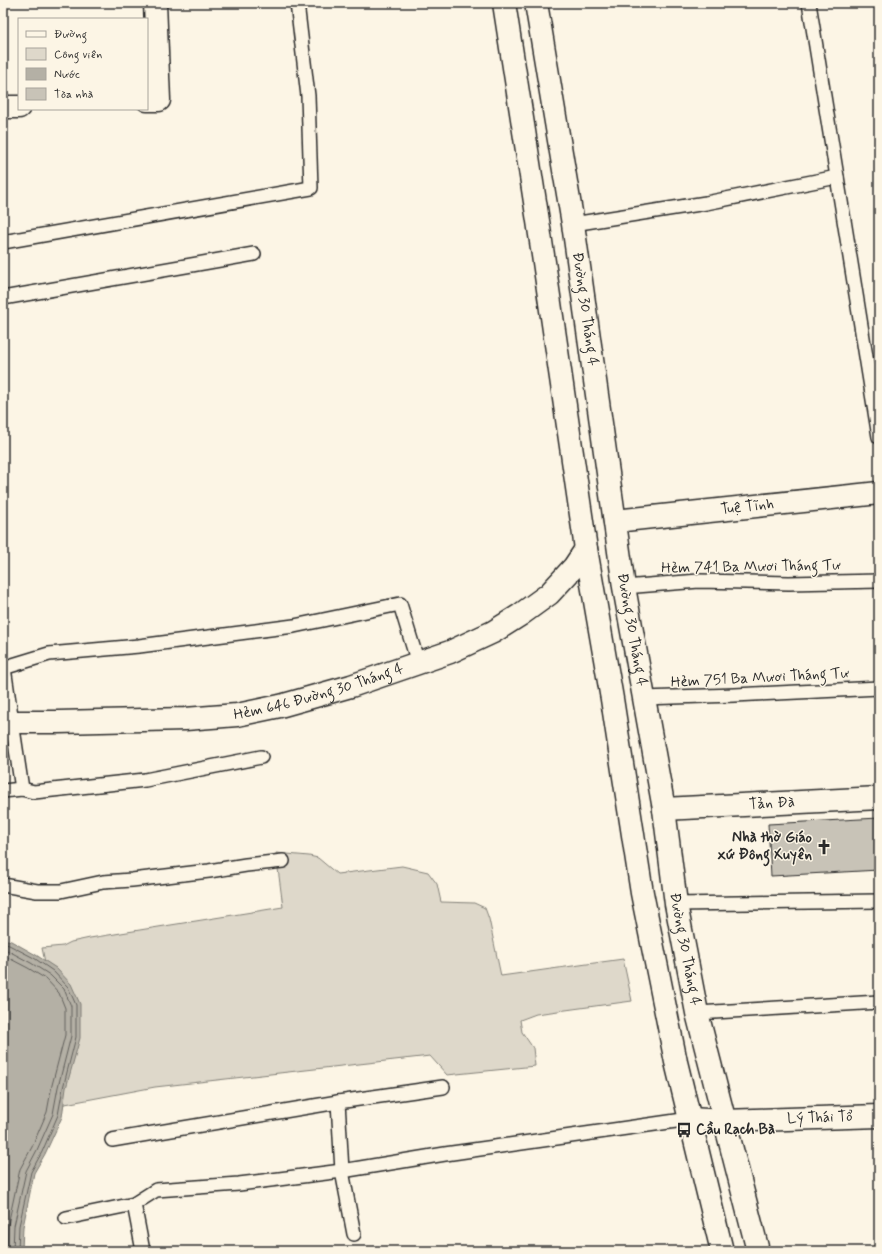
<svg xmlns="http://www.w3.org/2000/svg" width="882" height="1254" font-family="Mynerve,sans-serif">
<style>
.green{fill:#ded8ca;stroke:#84827a}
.water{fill:#b4b0a5;stroke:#7d7b74}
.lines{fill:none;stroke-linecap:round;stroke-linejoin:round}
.shore{stroke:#62605c;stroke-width:1}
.building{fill:#c8c3b7;stroke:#2b2b2b}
.service-casing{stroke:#2b2b2b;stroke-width:16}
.minor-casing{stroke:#2b2b2b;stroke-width:25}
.primary-casing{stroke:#2b2b2b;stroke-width:25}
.service{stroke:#fcf5e5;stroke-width:13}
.minor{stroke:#fcf5e5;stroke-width:22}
.primary{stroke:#fcf5e5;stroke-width:22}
.labels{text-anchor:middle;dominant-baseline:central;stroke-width:3;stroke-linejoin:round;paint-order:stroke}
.street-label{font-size:15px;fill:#2b2b2b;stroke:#fcf5e5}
.poi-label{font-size:15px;font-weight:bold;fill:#2b2b2b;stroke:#fcf5e5;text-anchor:end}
</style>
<rect width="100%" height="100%" fill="#fcf5e5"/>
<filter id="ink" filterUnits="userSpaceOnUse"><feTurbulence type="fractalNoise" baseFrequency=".025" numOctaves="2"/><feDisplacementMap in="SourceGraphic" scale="8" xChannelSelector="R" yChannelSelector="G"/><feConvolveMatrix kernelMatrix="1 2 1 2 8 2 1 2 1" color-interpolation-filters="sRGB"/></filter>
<g filter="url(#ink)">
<path class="green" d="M276,853L309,856L318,858L337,874L402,866L428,872L437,884L441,902L474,903L485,908L489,919L501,976L623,959L632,1001L536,1014L520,1020L522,1032L533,1048L535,1066L447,1075L430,1056L155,1087L44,1108L53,1000L42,948L63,946L71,942L90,938L283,907Z"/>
<path class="water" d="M3,939L11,941L36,955L56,968L71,984L80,1004V1038L66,1088L62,1117L45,1154L34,1173L23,1227L22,1251H3Z"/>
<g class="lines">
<g class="shore">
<path d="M3,943L9,945L34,958L53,971L68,987L76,1005V1037L63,1088L58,1115L42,1152L31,1172L19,1226L18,1251"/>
<path d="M3,948L31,963L50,975L64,989L71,1006V1036L58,1087L53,1114L37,1150L26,1171L14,1226L13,1251"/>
<path d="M3,955L28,968L46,979L59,993L65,1008V1035L52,1085L47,1112L32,1147L20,1169L8,1225L7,1251"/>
</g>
</g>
<path class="building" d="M878,807H879V870L771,876L768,824L879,818Z"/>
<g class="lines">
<g class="service-casing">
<g id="service">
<path d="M809,3L879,437"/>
<path d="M573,224L706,203L837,177"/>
<path d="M3,242L311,188L308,96L297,3"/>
<path d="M3,298L254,254"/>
<path d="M624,587L699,581L789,583L879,581"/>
<path d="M3,668L49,654L139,646L294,626L400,604L418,663"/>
<path d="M4,668L22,789"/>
<path d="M643,698L735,695L879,688"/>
<path d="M3,791L22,789L34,792L145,780L261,757"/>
<path d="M3,885L37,891H61L103,882L132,880L209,871L246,865L283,861"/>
<path d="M676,904L879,901"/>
<path d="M697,1013L879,1002"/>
<path d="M338,1102L342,1171L354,1234"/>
<path d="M112,1140L338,1102L443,1087"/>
<path d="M134,1204L143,1251"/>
<path d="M66,1218L134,1204L156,1190L239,1184L342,1171L445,1154L690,1119"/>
</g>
</g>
<g class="minor-casing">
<g id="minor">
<path d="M147,100H159L155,3"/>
<path d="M3,107H19"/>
<path id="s1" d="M615,521L879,493"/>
<path id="s2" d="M12,722H58L185,719L237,715L280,706L351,686L450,652L493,632L520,615L549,594L574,567L586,549"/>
<path id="s3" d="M664,809L879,798"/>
<path id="s4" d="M690,1119L724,1121L879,1116"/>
</g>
</g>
<g class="primary-casing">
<g id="primary">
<path d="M504,3L538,221L586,549L612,699L642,893L676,1062L722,1251"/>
<path id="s5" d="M536,3L573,224L624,587L664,809L676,904L697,1013L758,1251"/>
</g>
</g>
<use href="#service" class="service"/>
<use href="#minor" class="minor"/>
<use href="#primary" class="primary"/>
</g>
</g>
<defs>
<g id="church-bare" transform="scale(1.2)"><path d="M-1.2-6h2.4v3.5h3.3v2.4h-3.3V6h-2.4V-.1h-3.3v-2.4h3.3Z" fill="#2b2b2b" stroke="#fcf5e5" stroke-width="2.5" paint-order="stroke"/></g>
<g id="bus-bare" transform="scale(1.2)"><path d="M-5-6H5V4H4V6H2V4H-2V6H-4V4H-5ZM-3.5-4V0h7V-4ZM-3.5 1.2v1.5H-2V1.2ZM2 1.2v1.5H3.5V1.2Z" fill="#2b2b2b" stroke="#fcf5e5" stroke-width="2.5" paint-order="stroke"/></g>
</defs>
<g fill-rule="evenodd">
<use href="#church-bare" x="824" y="847"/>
<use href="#bus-bare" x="684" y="1130"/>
</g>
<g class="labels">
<g class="street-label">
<text stroke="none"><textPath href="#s5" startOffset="310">Đường 30 Tháng 4</textPath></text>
<text stroke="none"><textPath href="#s1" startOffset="133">Tuệ Tĩnh</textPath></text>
<text transform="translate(751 567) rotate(-1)">Hẻm 741 Ba Mươi Tháng Tư</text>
<text stroke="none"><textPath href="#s5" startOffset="634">Đường 30 Tháng 4</textPath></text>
<text transform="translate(760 678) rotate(-3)">Hẻm 751 Ba Mươi Tháng Tư</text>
<text stroke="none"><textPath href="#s2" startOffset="310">Hẻm 646 Đường 30 Tháng 4</textPath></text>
<text stroke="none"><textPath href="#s3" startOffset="108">Tản Đà</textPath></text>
<text stroke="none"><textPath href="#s5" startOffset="958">Đường 30 Tháng 4</textPath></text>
<text stroke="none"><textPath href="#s4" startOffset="130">Lý Thái Tổ</textPath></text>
</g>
<g class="poi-label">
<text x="812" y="838">Nhà thờ Giáo<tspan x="812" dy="17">xứ Đông Xuyên</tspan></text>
<text x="696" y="1130" text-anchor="start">Cầu Rạch Bà</text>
</g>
</g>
<rect width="882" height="1254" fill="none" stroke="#fcf5e5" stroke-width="16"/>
<rect x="8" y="8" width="866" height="1238" fill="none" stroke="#2b2b2b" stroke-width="1.5" filter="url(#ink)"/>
<rect x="18" y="18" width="130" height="92" fill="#fcf5e5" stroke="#a8a49b"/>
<rect x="26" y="31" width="20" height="6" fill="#fcf5e5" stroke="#a8a49b"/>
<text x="54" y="38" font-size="12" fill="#2b2b2b">Đường</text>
<rect x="26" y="48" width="20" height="12" fill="#ded8ca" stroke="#a8a49b"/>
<text x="54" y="58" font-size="12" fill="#2b2b2b">Công viên</text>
<rect x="26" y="68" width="20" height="12" fill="#b4b0a5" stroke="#a8a49b"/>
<text x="54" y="78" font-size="12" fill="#2b2b2b">Nước</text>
<rect x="26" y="88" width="20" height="12" fill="#c8c3b7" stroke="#a8a49b"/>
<text x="54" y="98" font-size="12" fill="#2b2b2b">Tòa nhà</text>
</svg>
